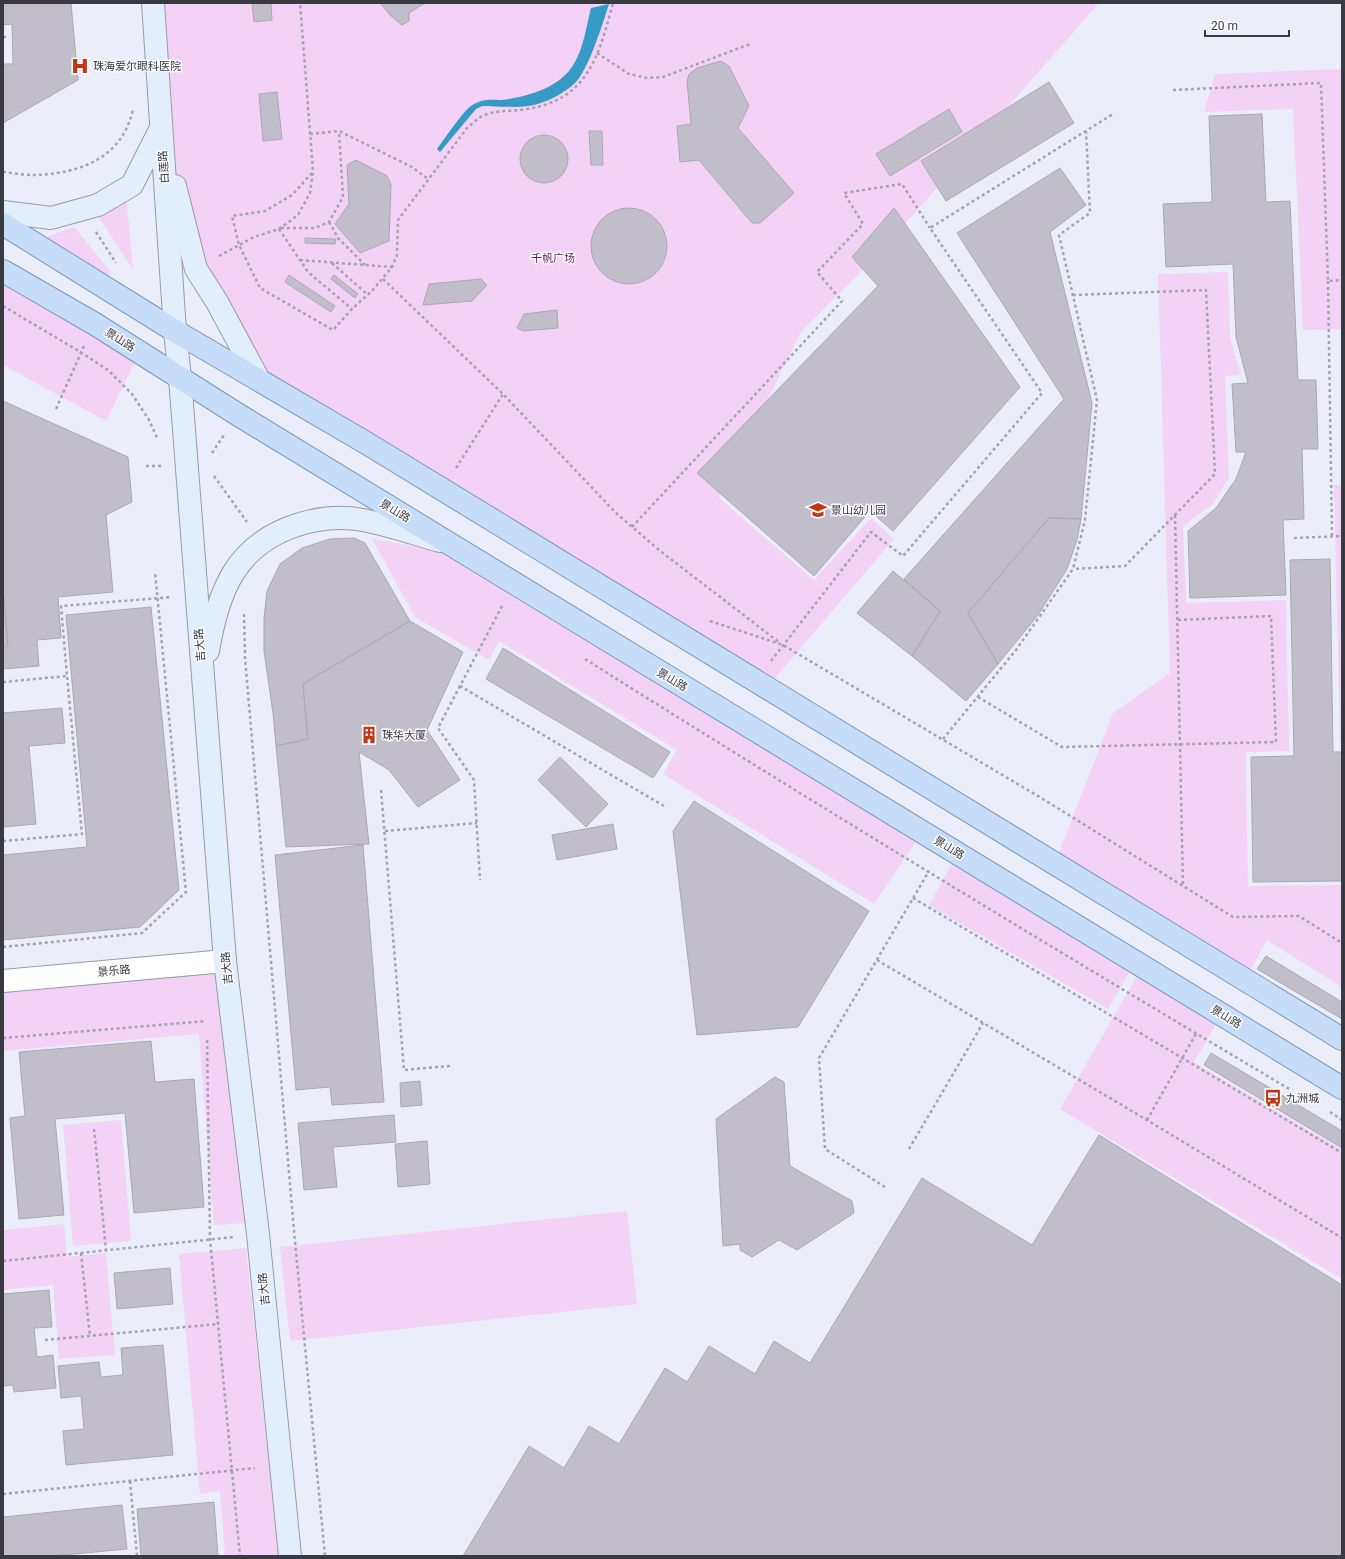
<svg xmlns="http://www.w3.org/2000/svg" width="1345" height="1559" font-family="Roboto,'Noto Sans SC',sans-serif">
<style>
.green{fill:#f4d1f7}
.water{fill:#359bc4}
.building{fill:#c1bec9;stroke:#aaa7b2}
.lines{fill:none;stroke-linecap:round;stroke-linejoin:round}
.minor-casing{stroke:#989aa5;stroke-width:24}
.secondary-casing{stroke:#989aa5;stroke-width:24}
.primary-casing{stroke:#7b96b5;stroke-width:24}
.path{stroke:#a1a4ac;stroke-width:2.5;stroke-dasharray:3 3;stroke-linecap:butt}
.minor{stroke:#fff;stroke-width:22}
.secondary{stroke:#e2eefc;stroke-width:22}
.primary{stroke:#c5ddf9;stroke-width:22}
.labels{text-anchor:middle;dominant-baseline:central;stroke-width:3;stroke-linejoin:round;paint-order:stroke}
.poi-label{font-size:11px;fill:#393a3f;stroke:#fbfbfe;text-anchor:start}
.street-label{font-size:11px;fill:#393a3f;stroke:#fbfbfe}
.park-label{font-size:11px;fill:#66216e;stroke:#fbfbfe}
</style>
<rect width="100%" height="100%" fill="#ebeef9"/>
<g class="green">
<path d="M153,3H1099L882,250L801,332L719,498L814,580L871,518L894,539L771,683L270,384L196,265L161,128Z"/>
<path d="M1342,69V329L1303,330L1293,109L1204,112L1215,74Z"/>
<path d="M126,195L133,270L98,216Z"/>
<path d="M74,227L111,272L106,278L40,239Z"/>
<path d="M1228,272L1230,338L1241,375L1225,376L1229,478L1213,504L1183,526L1186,603L1286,600L1289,751L1246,752L1248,886L1342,885V987L1267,940L1247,976L1057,858L1113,713L1170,673L1158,274Z"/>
<path d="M3,276L138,356L106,421L3,365Z"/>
<path d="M1334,485H1342V741H1340Z"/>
<path d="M372,539L448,552L919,837L874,904L663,774L677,750L499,641L489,660L415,617Z"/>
<path d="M952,864L1131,969L1108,1009L929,905Z"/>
<path d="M218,972L245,1223L214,1225L199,1034L3,1051V990Z"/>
<path d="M1137,976L1218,1021L1194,1062L1342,1150V1279L1060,1109Z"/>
<path d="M121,1120L131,1241L73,1246L63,1125Z"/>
<path d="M627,1211L637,1304L290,1341L280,1247Z"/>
<path d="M64,1224L67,1257L106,1253L115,1355L59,1359L53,1285L3,1290V1230Z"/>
<path d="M246,1248L279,1556H225L220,1491L200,1494L179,1254Z"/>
</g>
<path class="water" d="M609,4C603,23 589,68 576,82C564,94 544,104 528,106C513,108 497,106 482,106L476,109L440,152L437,149C444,140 463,111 471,106C486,96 495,102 509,99C536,94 565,85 577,58C584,44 587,24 591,8Z"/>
<g class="building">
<path d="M3,3H71L78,80L3,123V64H13L12,24L3,25Z"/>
<path d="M252,3H271L272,20L254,22Z"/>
<path d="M380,3H425L409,13V21L402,25L391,16Z"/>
<path d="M721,61L729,66L749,106L738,128L794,193L760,223H752L699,160L680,162L677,126L691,124L687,82L689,74L697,68Z"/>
<path d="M1049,82L1074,123L946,201L921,161Z"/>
<path d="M277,92L282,139L263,141L259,94Z"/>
<path d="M949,109L962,132L890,176L876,154Z"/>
<path d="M1262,114L1266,202L1290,201L1298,380H1316L1318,449H1302L1304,519L1283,520L1286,595L1190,598L1188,531L1216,508L1236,479L1246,452H1236L1232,384L1248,383L1236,337L1233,264L1166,267L1163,204L1212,202L1209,116Z"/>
<path d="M589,131H602L603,165H591Z"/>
<circle cx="544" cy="159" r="24"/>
<path d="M356,160L387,176L391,184L389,241L360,253L335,224L349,204L347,165Z"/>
<path d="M1060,168L1086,205L1050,232L1092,403L1081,519L1049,518L968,613L998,664L966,701L912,656L940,611L904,579L1064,399L957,233Z"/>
<circle cx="629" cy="246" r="38"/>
<path d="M894,208L1020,387L893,531L870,511L814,576L697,473L878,286L852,257Z"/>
<path d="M305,238L336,239L335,244L305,243Z"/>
<path d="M289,275L335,306L331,312L285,282Z"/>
<path d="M334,275L358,294L355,298L331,279Z"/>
<path d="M481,279L487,285L472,301L423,305L429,284Z"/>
<path d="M557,310L558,328L523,331L517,328L524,314Z"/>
<path d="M3,401L128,457L132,502L106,515L113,592L58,597L61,638L37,640L39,666L3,669Z"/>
<path d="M1049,518L1081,519L1077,540L1067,569L1038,615L998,664L968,613Z"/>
<path d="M354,538L365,543L410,621L303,684L308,739L276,746L273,713L264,651V618L267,591L280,564L302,548L330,539Z"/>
<path d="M1330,559L1333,752H1342V881L1253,882L1251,757L1294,756L1290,560Z"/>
<path d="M893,571L940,611L912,656L857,613Z"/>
<path d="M3,587L8,647H3Z"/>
<path d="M151,607L179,890L140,927L3,940V855L87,847L66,615Z"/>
<path d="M410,621L463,652L427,730L460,780L418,807L389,770L359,752L369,844L286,847L276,746L308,739L303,684Z"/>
<path d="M503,648L670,752L653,778L486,679Z"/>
<path d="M62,708L65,743L29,746L36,824L3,827V713Z"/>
<path d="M560,757L608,804L586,827L538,780Z"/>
<path d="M694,801L869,911L798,1027L697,1035L673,831Z"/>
<path d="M613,824L617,849L557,860L552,835Z"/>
<path d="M363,845L384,1102L332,1105L330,1087L296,1090L275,855Z"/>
<path d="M1266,956L1342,1002V1019L1257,969Z"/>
<path d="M151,1041L155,1082L194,1079L204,1207L134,1213L125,1113L55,1119L64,1215L19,1219L10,1118L25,1116L19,1052Z"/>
<path d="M1211,1053L1342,1131V1148L1204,1065Z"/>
<path d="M775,1077L784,1082L790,1166L852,1201L854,1213L797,1250L779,1240L752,1257L740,1250V1244L723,1246L716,1119Z"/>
<path d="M420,1081L422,1105L401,1107L400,1083Z"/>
<path d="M394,1115L396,1142L333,1147L337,1187L304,1190L298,1123Z"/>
<path d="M1099,1135L1342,1285V1556H463L529,1446L564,1468L589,1426L619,1444L665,1368L687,1382L709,1346L755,1374L774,1341L810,1363L922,1178L1032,1245Z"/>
<path d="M427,1141L430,1184L398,1187L395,1144Z"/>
<path d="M170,1268L173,1304L117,1309L114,1273Z"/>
<path d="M49,1290L52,1327L34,1328L37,1357L53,1355L56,1388L14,1392L13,1385L3,1386V1294Z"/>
<path d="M163,1345L173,1455L66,1465L63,1431L84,1429L81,1396L61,1398L58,1366L99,1362L101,1377L123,1375L121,1348Z"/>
<path d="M214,1502L218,1556H141L137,1509Z"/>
<path d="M122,1505L127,1549L53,1556H3V1517Z"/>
</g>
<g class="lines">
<g class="minor-casing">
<path id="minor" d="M3,981L225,961"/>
</g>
<g class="secondary-casing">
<g id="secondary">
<path d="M153,3L175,331L180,378L225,961L258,1234L290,1556"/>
<path d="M175,186L196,269L217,302L259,380"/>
<path d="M3,212L51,218L98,205L132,185L161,128"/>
<path d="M208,651C218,592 235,545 297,525C318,518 341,516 363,520C389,525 415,534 440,541"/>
</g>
</g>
<g class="primary-casing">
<g id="primary">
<path d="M3,224L175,331L368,444L1342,1039"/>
<path d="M3,271L95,324L237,414L1342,1088"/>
</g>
</g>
<g class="path">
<path d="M3,37H8"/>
<path d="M597,53L629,74L647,78L663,77L750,44"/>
<path d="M1173,90L1321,83L1328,281L1342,280"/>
<path d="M310,134L339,131L412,167L428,179"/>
<path d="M3,172C13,173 24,175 34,175C79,174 123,158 133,109"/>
<path d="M312,173L292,195L265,211L232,216L239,245L260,288L333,330L352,309L372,291L392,267L397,255L398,220L467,128C471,125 475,121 479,118C493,109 511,112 527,109C588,100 599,55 613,3"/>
<path d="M329,222L338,238L365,265"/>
<path d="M281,228H315L329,222L343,197L339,131"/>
<path d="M279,229L308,272L352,309"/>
<path d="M96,232L116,263"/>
<path d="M219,256L254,237L279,229L298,215L310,193L313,171L300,3"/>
<path d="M300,260L392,267"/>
<path d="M332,263L368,295"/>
<path d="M383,279L503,394L616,513L659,550L780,643"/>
<path d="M1328,281L1332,536"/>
<path d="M1073,295L1206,290L1215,474L1125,566L1073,569"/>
<path d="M3,306L82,353L108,370L132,394L149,420L158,440"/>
<path d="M56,409L84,346"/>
<path d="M212,453L224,435"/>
<path d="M146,466H162"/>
<path d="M456,468L503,394"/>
<path d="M214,476L247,522"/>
<path d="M1175,515L1183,886"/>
<path d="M632,527L842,301L817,272L863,224L844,193L902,184L930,228"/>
<path d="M1294,538L1342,536"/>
<path d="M502,606L460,686L664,806"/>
<path d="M244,614L245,658L294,1231L325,1556"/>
<path d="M710,621L783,645L1043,799L1233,917L1299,916L1342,943"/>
<path d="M585,659C818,806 1054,949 1291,1090"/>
<path d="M771,661L871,532L903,556L1042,393L930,228L1113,114"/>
<path d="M3,682L67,676L61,606L172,597"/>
<path d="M460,686L438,728L474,780L480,880"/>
<path d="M978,697L1062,747L1276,742L1271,616L1177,620"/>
<path d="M943,739L1016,650L1073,569L1085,520L1097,400L1059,235L1090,213L1086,131"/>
<path d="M381,790L404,1070L450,1066"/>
<path d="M385,831L477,823"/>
<path d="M3,841L82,834L67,676"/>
<path d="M913,898L1342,1153"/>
<path d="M3,947L142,933L186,892L155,572"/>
<path d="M877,960L1147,1120L1342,1238"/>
<path d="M3,1038L206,1021"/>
<path d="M207,1040L210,1239L240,1556"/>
<path d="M1330,1112L1342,1120"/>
<path d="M1147,1120L1197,1032"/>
<path d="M94,1129L106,1250"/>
<path d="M909,1149L983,1023"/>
<path d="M885,1187L825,1149L819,1058L929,871"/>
<path d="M81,1253L90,1336"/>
<path d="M3,1261L234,1237"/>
<path d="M45,1340L218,1324"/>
<path d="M130,1481L137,1556"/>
<path d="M3,1494L255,1468"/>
</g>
<use href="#minor" class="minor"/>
<use href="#secondary" class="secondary"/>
<use href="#primary" class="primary"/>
</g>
<defs>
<g id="hospital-bare" transform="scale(1.38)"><path d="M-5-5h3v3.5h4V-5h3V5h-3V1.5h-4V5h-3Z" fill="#c13714" stroke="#fbfbfe" stroke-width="2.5" paint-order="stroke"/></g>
<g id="school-bare" transform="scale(1.38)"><path d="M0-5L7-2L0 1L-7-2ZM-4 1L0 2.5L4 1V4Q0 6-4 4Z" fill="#c13714" stroke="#fbfbfe" stroke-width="2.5" paint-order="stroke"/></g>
<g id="building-bare" transform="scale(1.38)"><path d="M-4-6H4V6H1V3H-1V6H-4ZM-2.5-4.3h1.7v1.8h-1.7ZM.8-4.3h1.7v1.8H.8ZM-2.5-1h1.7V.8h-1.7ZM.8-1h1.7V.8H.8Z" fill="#c13714" stroke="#fbfbfe" stroke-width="2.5" paint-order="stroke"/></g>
<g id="bus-bare" transform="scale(1.38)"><path d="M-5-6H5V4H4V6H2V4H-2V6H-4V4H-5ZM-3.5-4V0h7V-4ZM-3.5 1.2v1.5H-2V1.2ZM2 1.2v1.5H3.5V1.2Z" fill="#c13714" stroke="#fbfbfe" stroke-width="2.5" paint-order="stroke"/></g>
</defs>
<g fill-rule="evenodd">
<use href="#hospital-bare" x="80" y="66"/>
<use href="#school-bare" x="818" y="510"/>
<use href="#building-bare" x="369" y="735"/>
<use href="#bus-bare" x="1273" y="1098"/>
</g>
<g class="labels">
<g class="poi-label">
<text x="93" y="66">珠海爱尔眼科医院</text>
<text x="831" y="510">景山幼儿园</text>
<text x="382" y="735">珠华大厦</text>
<text x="1286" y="1098">九洲城</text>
</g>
<g class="street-label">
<text transform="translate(164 167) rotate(-94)">白莲路</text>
<text transform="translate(120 340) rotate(32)">景山路</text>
<text transform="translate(395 511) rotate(31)">景山路</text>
<text transform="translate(200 645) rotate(-94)">吉大路</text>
<text transform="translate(672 680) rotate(31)">景山路</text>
<text transform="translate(949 848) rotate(31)">景山路</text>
<text transform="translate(227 968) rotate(-96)">吉大路</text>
<text transform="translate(114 971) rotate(-5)">景乐路</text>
<text transform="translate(1226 1017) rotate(31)">景山路</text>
<text transform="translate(264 1289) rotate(-96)">吉大路</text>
</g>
<g class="park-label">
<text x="553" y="258">千帆广场</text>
</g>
</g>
<rect width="1345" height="1559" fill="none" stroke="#393a3f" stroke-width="8"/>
<path d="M1205 30v6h84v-6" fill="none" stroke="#393a3f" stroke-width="2"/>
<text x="1211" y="30" font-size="12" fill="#393a3f" stroke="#fbfbfe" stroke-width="3" paint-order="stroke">20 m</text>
</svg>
